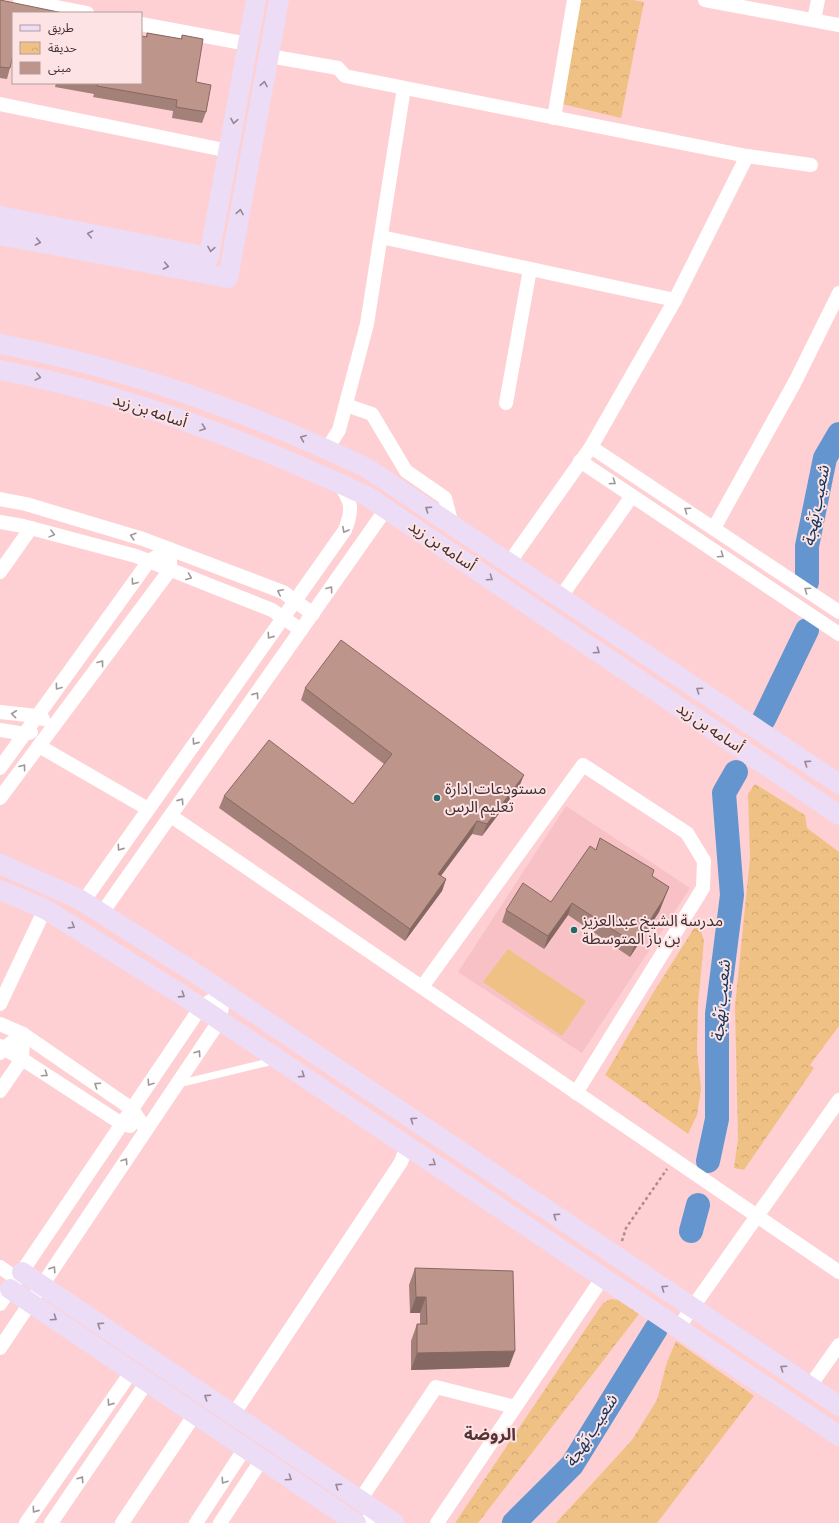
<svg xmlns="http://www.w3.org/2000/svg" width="839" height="1523" font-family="'Alegreya Sans','Noto Sans Arabic',sans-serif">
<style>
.built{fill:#f7c1c5}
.park{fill:url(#park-crowns)}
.garden{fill:#f0c185}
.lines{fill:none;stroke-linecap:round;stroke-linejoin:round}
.river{stroke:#6495ce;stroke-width:24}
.path{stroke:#ac8a8d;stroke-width:2.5;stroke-dasharray:3 3;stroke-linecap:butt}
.lane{stroke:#fff;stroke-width:7}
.street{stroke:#fff;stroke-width:14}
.secondary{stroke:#eddcf5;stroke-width:20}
.wall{fill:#a38078}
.shaded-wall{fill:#856861}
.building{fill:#be958b;stroke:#856861}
.oneway{stroke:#978693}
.oneway2{stroke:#a09798}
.poi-dot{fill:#1f6b6a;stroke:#fee3e4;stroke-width:1.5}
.labels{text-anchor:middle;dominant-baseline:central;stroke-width:4;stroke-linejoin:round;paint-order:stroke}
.street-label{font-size:16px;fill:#412f31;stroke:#fee3e4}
.poi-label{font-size:16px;fill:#412f31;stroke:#fee3e4;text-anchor:start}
.water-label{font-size:17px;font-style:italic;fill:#12355b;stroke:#fee3e4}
.neighbourhood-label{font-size:17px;font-weight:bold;fill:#553236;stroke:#fee3e4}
</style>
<defs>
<pattern id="park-crowns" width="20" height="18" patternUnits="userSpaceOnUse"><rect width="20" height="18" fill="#f0c185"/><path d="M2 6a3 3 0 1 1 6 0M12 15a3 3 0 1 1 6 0" fill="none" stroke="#cfa673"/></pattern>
</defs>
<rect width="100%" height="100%" fill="#fed0d3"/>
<path class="built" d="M566,806L690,888L582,1053L458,972Z"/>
<g class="park">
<path d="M580,0H633L644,2L621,118L562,104Z"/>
<path d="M755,784L805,815L807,828L839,852V1026L810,1065L814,1068L744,1170L734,1168L738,1139L735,1006L750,858L748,794Z"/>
<path d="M698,922L704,941L698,1004L697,1050L701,1089L697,1115L688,1134L605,1075L653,993Z"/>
<path d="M611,1299L618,1300L639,1314L478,1523H455L603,1303Z"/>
<path d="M676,1341L754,1396L657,1523H556L632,1440L657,1400L667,1362Z"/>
</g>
<path class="garden" d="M508,949L586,1001L562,1036L483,982Z"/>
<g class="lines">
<g class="river">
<path d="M807,582V546L825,458L839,434"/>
<path d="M764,719L807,630"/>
<path d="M708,1161L717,1119V1014L732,895L724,793L736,772"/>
<path d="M691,1231L698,1205"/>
<path d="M514,1523L572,1465L656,1329"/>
</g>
<path class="path" d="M622,1241L626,1228L667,1169"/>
<path class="lane" d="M178,1084L273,1061"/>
<g class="street">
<path d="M20,0L87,13"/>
<path d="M705,0L839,25"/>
<path d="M814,20L818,0"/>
<path d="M141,24L248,44"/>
<path d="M269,56L338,68L345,76L747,156L811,165"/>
<path d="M0,104L229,151"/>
<path d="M554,118L574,0"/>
<path d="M381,237L675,300"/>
<path d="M506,403L530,269"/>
<path d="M346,405L372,414L406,471L445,498L452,525"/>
<path d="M591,447L839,612"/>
<path d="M327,449L339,430L367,324L404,88"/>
<path d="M580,461L839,634"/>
<path d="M0,499L26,504L143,539L283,592L313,614"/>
<path d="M0,522L23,526L136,556L272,610L301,630"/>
<path d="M714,528L795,382L839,293"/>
<path d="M509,563L591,447L675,300L747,156"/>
<path d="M0,572L31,528"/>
<path d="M560,598L632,496"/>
<path d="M0,712L37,716L43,719"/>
<path d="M0,730L25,734L31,732"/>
<path d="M39,746L148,809"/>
<path d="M0,768L149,561L170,549V570L0,798"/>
<path d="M171,816L839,1272"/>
<path d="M83,902L345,530C353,510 352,501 339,484"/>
<path d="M102,913L386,509"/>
<path d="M422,987L583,765L687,833L704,861L703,888L576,1093"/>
<path d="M0,1004L45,909"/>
<path d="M0,1024L23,1034L132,1109L146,1130"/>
<path d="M0,1046L22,1059L122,1124L130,1126"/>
<path d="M0,1053L4,1048L23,1034L22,1059L0,1091"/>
<path d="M0,1267L17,1279"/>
<path d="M0,1304L201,1007L224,992L220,1020L0,1348"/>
<path d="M678,1328L839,1100"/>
<path d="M810,1386L839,1345"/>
<path d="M233,1415L401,1162L407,1146"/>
<path d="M360,1500L436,1387L515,1407"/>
<path d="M26,1523L132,1371"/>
<path d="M51,1523L147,1382"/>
<path d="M122,1523L195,1414"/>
<path d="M196,1523L245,1448"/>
<path d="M220,1523L262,1459"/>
<path d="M366,1523L375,1510"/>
<path d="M437,1523L603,1277"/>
</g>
<g class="secondary">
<path d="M0,216L209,257L256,0"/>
<path d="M0,235L228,278L279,0"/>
<path d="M0,344C127,368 250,412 367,468L839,784"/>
<path d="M0,370C127,394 250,442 367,496L839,815"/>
<path d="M0,864L79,899L189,969L839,1406"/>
<path d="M0,890L45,909L182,995L839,1436"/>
<path d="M22,1272L394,1523"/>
<path d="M10,1289L356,1523"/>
</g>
</g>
<g class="wall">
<path d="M0,0L13,13L10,68L7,79L0,78Z"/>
<path d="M147,33L181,39L182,35L196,82L206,112L202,123L172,118L173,111L93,97L94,94L55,87L56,83H141L146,36Z"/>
<path d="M305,688L519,787L482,836L472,834L441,876L446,879L442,891L405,941L219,808L224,796L353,804L384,764L301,700Z"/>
<path d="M600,838L652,876L669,887L659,912L630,957L568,915L544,949L502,922L506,910L551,902L596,850Z"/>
<path d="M415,1268L509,1367L411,1370V1341L417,1324H420V1313H410L409,1285Z"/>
</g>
<g class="shaded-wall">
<path d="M524,775L519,787L482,836L487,824Z"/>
<path d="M477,821L472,834L433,886L438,874Z"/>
<path d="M446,879L442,891L405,941L410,929Z"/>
<path d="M669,887L659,912L630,957L635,944Z"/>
<path d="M572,903L568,915L544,949L548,936Z"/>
<path d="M416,1297H426L420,1313H410Z"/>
<path d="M515,1351L509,1367L411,1370L417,1353Z"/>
</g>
<g class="building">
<path d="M0,0L63,13H13V55L10,68L0,67Z"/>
<path d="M147,33L182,39V35L203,39L196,82L211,85L206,112L176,107L177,100L97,86L98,83H141V36L147,37Z"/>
<path d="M341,640L524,775L487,824L477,821L438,874L446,879L410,929L224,796L269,740L353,804L392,754L305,688Z"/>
<path d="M600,838L654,870L652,876L669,887L663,900L635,944L572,903L548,936L506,910L523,883L551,902L590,846L596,850Z"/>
<path d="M415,1268L513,1271L515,1351L417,1353V1324H427L426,1297H416Z"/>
</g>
<defs><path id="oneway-chevron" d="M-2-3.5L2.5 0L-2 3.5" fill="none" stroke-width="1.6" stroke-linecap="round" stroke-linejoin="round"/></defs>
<g class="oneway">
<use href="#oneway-chevron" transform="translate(264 84) rotate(-80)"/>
<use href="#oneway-chevron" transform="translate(234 121) rotate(100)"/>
<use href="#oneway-chevron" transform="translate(240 212) rotate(-80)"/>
<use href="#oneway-chevron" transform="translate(90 234) rotate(-169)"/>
<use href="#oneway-chevron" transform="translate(38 242) rotate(11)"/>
<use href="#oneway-chevron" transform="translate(211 249) rotate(100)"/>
<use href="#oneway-chevron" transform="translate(166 266) rotate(11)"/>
<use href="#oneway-chevron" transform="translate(38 377) rotate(14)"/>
<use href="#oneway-chevron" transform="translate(203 428) rotate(20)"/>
<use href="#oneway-chevron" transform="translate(303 438) rotate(-158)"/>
<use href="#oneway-chevron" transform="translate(428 509) rotate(-146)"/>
<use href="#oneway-chevron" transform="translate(490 578) rotate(34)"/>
<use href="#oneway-chevron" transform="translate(597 651) rotate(34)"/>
<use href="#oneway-chevron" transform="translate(699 690) rotate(-146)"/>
<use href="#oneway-chevron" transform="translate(807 763) rotate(-146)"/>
<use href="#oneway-chevron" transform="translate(72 926) rotate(32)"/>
<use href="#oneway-chevron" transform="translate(182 995) rotate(33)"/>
<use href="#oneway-chevron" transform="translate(302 1075) rotate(34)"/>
<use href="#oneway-chevron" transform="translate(413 1120) rotate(-146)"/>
<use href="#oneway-chevron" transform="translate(433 1163) rotate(34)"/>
<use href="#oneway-chevron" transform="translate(556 1216) rotate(-146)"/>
<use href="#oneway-chevron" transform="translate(664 1288) rotate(-146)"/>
<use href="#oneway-chevron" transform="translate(54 1318) rotate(34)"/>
<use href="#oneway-chevron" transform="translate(100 1325) rotate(-146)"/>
<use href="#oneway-chevron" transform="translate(783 1368) rotate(-146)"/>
<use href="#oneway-chevron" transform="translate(207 1397) rotate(-146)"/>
<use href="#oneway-chevron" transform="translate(289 1478) rotate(34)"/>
<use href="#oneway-chevron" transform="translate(338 1486) rotate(-146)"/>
</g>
<g class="oneway2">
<use href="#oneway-chevron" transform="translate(613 482) rotate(34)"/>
<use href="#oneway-chevron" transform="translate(687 510) rotate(-146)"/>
<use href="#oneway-chevron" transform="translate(345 530) rotate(119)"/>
<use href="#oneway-chevron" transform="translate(52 534) rotate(15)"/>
<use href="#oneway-chevron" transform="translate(133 536) rotate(-163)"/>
<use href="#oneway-chevron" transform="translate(721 555) rotate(34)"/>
<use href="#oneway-chevron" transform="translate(189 577) rotate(22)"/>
<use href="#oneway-chevron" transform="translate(134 582) rotate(126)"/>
<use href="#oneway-chevron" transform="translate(330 589) rotate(-54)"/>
<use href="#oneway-chevron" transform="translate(807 590) rotate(-146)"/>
<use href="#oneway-chevron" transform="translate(280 592) rotate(-154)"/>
<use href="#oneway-chevron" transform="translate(270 636) rotate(125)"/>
<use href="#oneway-chevron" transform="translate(101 663) rotate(-53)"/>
<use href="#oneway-chevron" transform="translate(58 687) rotate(126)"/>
<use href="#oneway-chevron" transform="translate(256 695) rotate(-55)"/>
<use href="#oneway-chevron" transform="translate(14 714) rotate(-174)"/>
<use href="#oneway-chevron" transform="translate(195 742) rotate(125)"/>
<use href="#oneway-chevron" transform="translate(23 767) rotate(-53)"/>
<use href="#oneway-chevron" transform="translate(181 801) rotate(-55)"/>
<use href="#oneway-chevron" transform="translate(120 848) rotate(125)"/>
<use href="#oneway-chevron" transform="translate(198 1053) rotate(-56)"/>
<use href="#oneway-chevron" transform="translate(45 1074) rotate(34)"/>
<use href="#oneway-chevron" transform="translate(150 1083) rotate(124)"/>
<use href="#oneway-chevron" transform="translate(97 1085) rotate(-146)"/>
<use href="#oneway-chevron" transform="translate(125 1161) rotate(-56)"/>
<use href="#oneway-chevron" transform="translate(53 1269) rotate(-56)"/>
<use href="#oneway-chevron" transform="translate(110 1403) rotate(125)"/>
<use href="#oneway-chevron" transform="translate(81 1479) rotate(-56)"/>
<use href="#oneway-chevron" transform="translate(224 1481) rotate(124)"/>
<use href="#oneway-chevron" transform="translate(35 1510) rotate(125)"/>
</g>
<g class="poi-dot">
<circle cx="437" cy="798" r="4"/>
<circle cx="574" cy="930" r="4"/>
</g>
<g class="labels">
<g class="street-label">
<text transform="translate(150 411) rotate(18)">أسامه بن زيد</text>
<text transform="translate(442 546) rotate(34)">أسامه بن زيد</text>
<text transform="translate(710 728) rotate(34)">أسامه بن زيد</text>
</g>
<g class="poi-label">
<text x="445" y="789">مستودعات ادارة<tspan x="445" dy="18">تعليم الرس</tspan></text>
<text x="582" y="921">مدرسة الشيخ عبدالعزيز<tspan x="582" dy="18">بن باز المتوسطة</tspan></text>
</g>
<g class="water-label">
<text transform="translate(816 506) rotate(-79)">شعيب بَهْجة</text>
<text transform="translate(721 1001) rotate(-85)">شعيب بَهْجة</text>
<text transform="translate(591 1431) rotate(-57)">شعيب بَهْجة</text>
</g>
<g class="neighbourhood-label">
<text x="490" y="1434">الروضة</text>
</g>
</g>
<rect x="12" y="12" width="130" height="72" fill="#fee3e4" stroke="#b29b9c"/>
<rect x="20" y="25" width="20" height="6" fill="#eddcf5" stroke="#b29b9c"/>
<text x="48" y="32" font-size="12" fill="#412f31">طريق</text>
<rect x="20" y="42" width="20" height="12" fill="url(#park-crowns)" stroke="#b29b9c"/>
<text x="48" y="52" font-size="12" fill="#412f31">حديقة</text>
<rect x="20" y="62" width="20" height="12" fill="#be958b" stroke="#b29b9c"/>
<text x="48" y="72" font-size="12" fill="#412f31">مبنى</text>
</svg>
